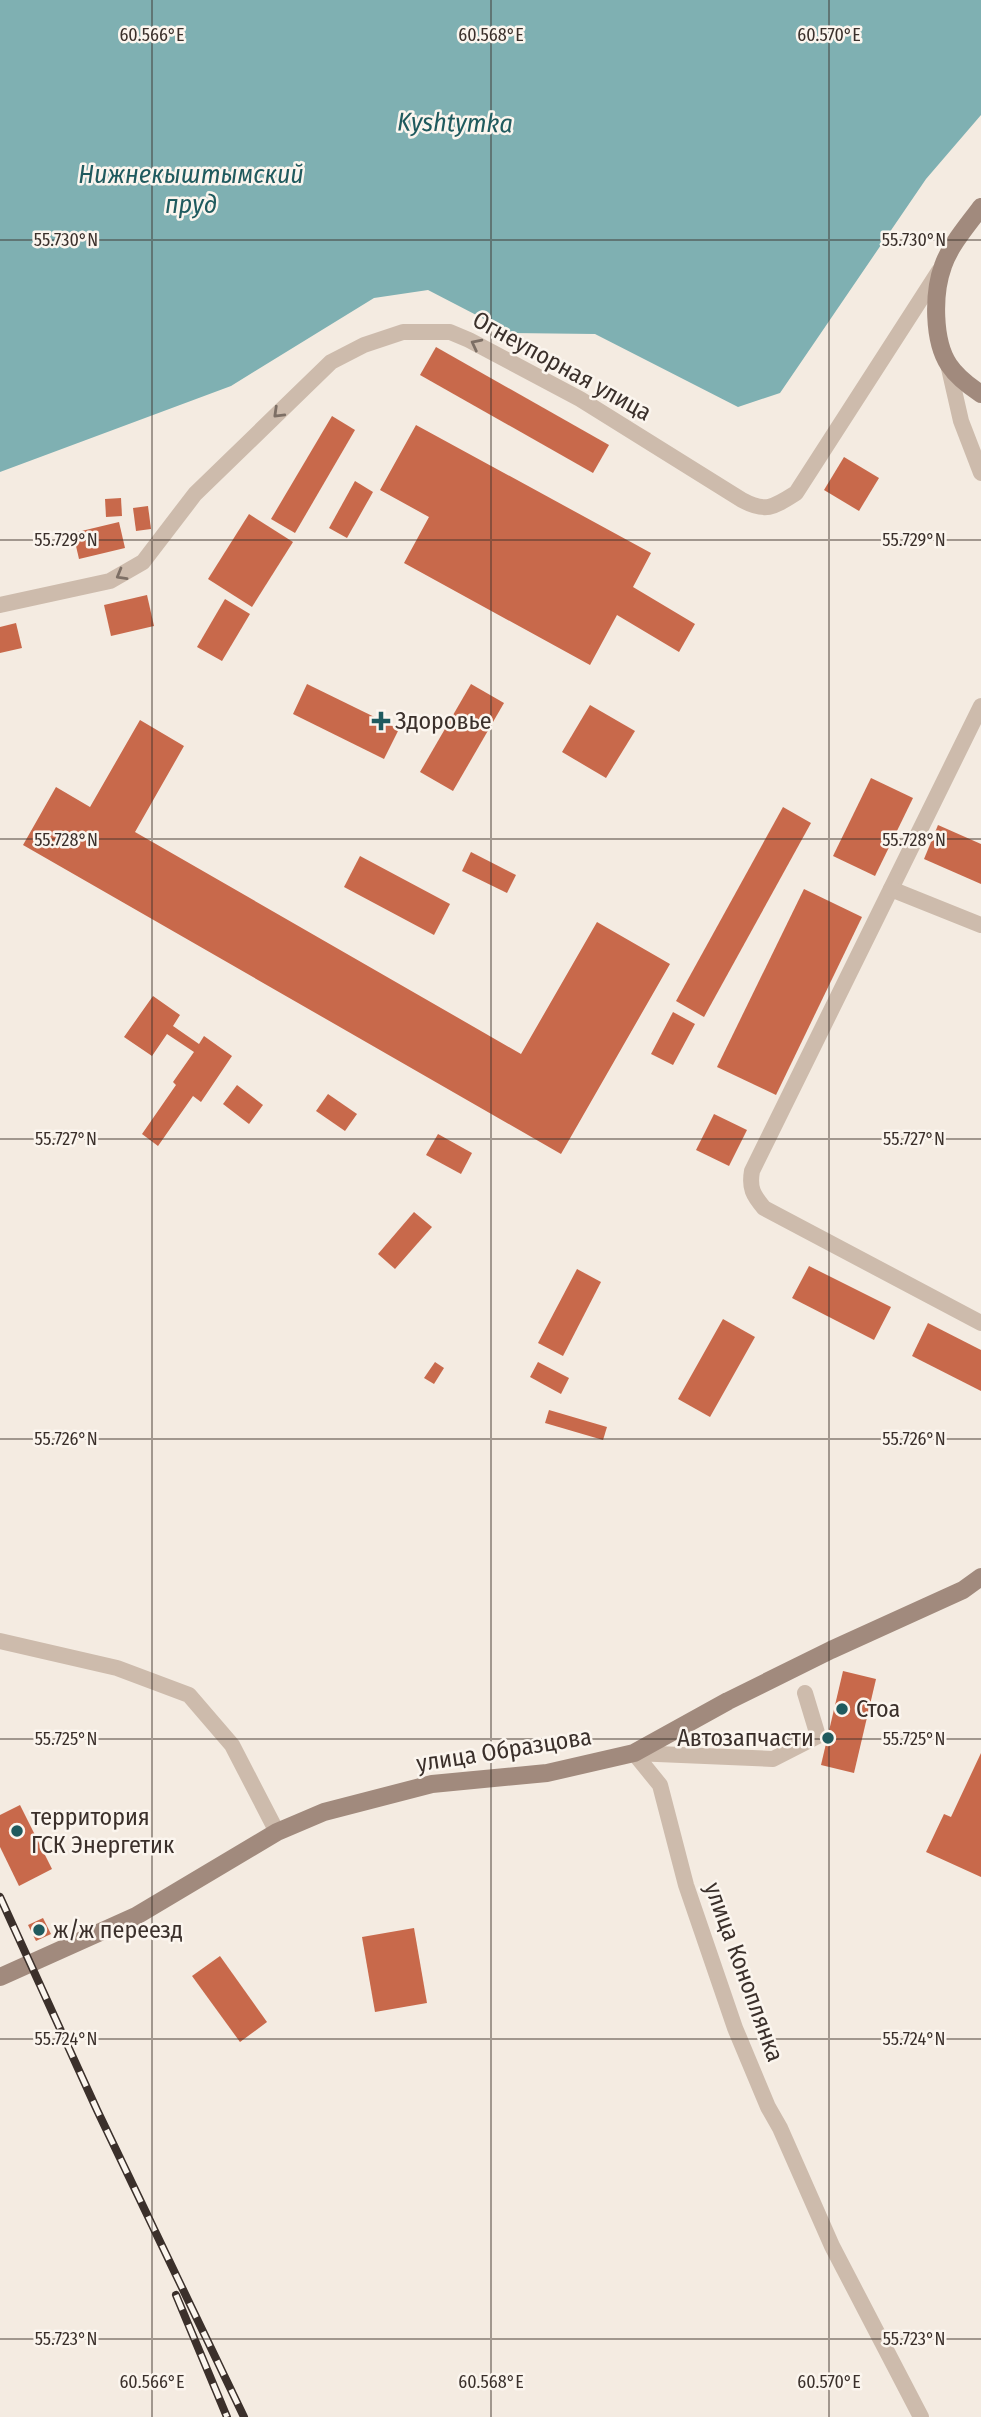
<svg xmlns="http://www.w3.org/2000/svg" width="981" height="2417" font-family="'Fira Sans Condensed',sans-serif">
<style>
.water{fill:#7fb0b2}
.building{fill:#c8694b}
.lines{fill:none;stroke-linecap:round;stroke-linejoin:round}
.street{stroke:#cdbbac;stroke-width:16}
.secondary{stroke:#a18a7d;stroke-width:18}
.rail-casing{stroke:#3b302b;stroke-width:8}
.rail{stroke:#fbf5ee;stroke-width:5;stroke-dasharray:16;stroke-linecap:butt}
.oneway{stroke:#7d6f65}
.ticks{fill:none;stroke:#3b302b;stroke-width:2;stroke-opacity:0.45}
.poi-dot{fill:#1f5a5e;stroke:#fbf5ee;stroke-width:2.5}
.labels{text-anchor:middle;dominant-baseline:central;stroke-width:5;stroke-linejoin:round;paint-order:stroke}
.street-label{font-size:24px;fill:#3b302b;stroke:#fbf5ee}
.poi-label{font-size:24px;fill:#3b302b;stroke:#fbf5ee;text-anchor:start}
.water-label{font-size:26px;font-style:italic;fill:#1f5a5e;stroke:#fbf5ee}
.ticks-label{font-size:18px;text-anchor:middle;fill:#3b302b;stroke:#fbf5ee;stroke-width:5;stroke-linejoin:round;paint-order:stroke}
</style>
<rect width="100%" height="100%" fill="#f4ebe1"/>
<path class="water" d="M0,0H981V115L926,179L780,393L738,407L595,334L511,333L428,290L374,298L231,386L0,472Z"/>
<g class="building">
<path d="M436,347L609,445L593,473L420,375Z"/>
<path d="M332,416L355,430L295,533L271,519Z"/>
<path d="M416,425L651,553L633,587L695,624L679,652L617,615L590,665L404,563L429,517L380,490Z"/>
<path d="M844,457L879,478L859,511L824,490Z"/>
<path d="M355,481L373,492L347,538L329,528Z"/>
<path d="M121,498L122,516L106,517L105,499Z"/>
<path d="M148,506L151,529L136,531L133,508Z"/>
<path d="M249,514L293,542L252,607L208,579Z"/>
<path d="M119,522L125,548L79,559L73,533Z"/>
<path d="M147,595L154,626L111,636L104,605Z"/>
<path d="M225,599L250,614L222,661L197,647Z"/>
<path d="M16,623L22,648L0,653V627Z"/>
<path d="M307,684L399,729L384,759L293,714Z"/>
<path d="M471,684L504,703L453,791L420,772Z"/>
<path d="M590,705L635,731L606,778L562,752Z"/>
<path d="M140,720L184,746L135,832L521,1054L597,922L670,964L561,1154L23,845L56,787L90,807Z"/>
<path d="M871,778L913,798L875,876L833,856Z"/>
<path d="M783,807L811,823L704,1017L676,1001Z"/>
<path d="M938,825L981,844V884L924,859Z"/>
<path d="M471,852L516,875L507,893L462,871Z"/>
<path d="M360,856L450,904L434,935L344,887Z"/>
<path d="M804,889L862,917L776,1095L717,1067Z"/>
<path d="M153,996L180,1015L173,1026L199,1044L204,1036L232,1056L201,1102L193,1096L158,1146L142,1134L176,1085L173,1082L194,1052L167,1034L152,1056L124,1037Z"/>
<path d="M673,1012L695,1024L673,1065L651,1054Z"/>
<path d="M237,1085L263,1105L249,1124L223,1104Z"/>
<path d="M328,1094L357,1114L345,1131L316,1111Z"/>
<path d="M714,1114L747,1130L729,1166L696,1150Z"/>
<path d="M438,1134L472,1153L461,1174L426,1155Z"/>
<path d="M414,1212L432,1227L395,1269L378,1254Z"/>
<path d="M809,1266L891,1307L874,1340L792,1298Z"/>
<path d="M577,1269L601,1282L563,1356L538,1343Z"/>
<path d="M723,1319L755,1337L710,1417L678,1399Z"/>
<path d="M928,1323L981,1350V1391L912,1356Z"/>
<path d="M435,1362L444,1368L434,1384L424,1378Z"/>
<path d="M538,1362L569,1378L561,1394L530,1377Z"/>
<path d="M549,1410L607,1427L603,1440L545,1423Z"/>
<path d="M843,1671L876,1679L854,1773L821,1765Z"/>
<path d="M981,1753V1877L926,1852L944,1814L951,1817Z"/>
<path d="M20,1805L52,1869L19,1886L0,1847V1815Z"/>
<path d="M43,1918L51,1934L36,1941L28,1925Z"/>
<path d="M414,1928L427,2003L375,2012L362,1937Z"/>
<path d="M220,1956L267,2022L240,2042L192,1976Z"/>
</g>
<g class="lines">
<g class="street">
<path d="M948,364L961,421L981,473"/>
<path d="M0,605L110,581L143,562L195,494L331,362L364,345L403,332H450L469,340L580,399L742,500C766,513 774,507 796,493L939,271"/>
<path d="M981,706L752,1171C749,1188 753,1195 764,1208L981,1323"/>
<path d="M891,889L981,925"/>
<path d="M0,1641L117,1668L189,1695L232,1745L277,1832"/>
<path d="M805,1693L818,1736L773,1759L634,1753L660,1785L686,1885L735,2028L768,2107L780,2128L832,2246L921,2417"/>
</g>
<g class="secondary">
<path d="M981,207C968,225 950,245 943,266C933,293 933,341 949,365C957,377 969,386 981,394"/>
<path d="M0,1977L136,1916L277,1832L324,1812L432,1784L547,1773L634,1753L728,1701L831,1650L963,1590L981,1577"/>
</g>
<g class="rail-casing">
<g id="rail">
<path d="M0,1897L97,2110L244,2417"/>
<path d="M176,2295L227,2417"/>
</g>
</g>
<use href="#rail" class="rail"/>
</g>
<defs><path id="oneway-chevron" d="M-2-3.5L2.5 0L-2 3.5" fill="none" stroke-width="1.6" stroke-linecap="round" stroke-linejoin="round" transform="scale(1.75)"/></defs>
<g class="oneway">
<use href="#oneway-chevron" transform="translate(476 344) rotate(-153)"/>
<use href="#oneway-chevron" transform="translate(278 413) rotate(136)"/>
<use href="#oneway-chevron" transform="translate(121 575) rotate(150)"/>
</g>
<path class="ticks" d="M152,0V2417M491,0V2417M829,0V2417M0,240H981M0,540H981M0,839H981M0,1139H981M0,1439H981M0,1739H981M0,2039H981M0,2339H981"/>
<g class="poi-dot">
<path d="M377.5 710.5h7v7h7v7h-7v7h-7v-7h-7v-7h7z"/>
<circle cx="842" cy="1709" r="7"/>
<circle cx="828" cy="1738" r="7"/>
<circle cx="17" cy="1831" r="7"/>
<circle cx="39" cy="1930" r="7"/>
</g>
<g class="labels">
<g class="street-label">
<text transform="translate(562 366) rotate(29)">Огнеупорная улица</text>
<text transform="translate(504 1750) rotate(-9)">улица Образцова</text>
<text transform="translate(744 1972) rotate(70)">улица Коноплянка</text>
</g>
<g class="poi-label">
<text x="395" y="721">Здоровье</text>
<text x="856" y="1709">Стоа</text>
<text x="814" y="1738" text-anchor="end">Автозапчасти</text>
<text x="31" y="1817">территория<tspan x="31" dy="28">ГСК Энергетик</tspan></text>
<text x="53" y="1930">ж/ж переезд</text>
</g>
<g class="water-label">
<text transform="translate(455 123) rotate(1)">Kyshtymka</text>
<text x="191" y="174">Нижнекыштымский<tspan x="191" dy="30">пруд</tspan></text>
</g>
</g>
<g class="ticks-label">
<text x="152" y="41">60.566°E</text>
<text x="491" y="41">60.568°E</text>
<text x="829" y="41">60.570°E</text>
<text x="66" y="246">55.730°N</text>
<text x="914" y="246">55.730°N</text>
<text x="66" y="546">55.729°N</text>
<text x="914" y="546">55.729°N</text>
<text x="66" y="846">55.728°N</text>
<text x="914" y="846">55.728°N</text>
<text x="66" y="1145">55.727°N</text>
<text x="914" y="1145">55.727°N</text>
<text x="66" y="1445">55.726°N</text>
<text x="914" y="1445">55.726°N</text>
<text x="66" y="1745">55.725°N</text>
<text x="914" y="1745">55.725°N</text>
<text x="66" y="2045">55.724°N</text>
<text x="914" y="2045">55.724°N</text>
<text x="66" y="2345">55.723°N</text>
<text x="914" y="2345">55.723°N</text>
<text x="152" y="2388">60.566°E</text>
<text x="491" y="2388">60.568°E</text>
<text x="829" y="2388">60.570°E</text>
</g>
</svg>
